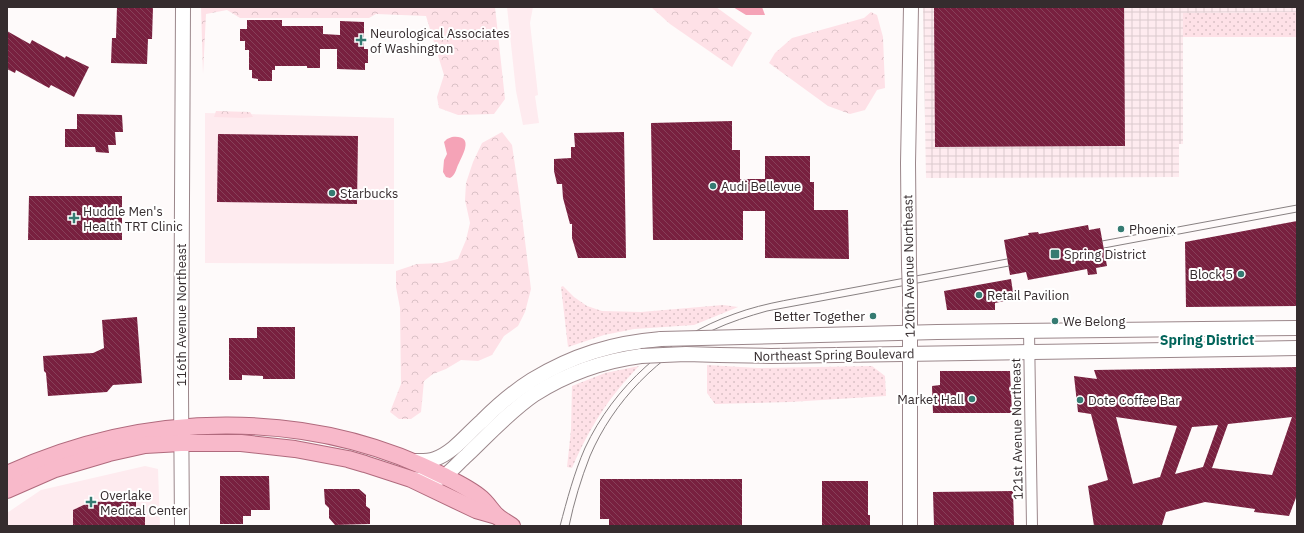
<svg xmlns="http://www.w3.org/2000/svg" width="1304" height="533" font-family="'IBM Plex Sans',sans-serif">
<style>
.built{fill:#feebef}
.industrial{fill:url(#industrial-grid)}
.grass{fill:url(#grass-dots)}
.forest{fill:url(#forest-crowns)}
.water{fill:#f5a3b7}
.building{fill:url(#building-back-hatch);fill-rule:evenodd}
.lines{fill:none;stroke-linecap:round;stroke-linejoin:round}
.street-casing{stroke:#9b878b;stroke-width:12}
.secondary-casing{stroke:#9b878b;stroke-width:16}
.primary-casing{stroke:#b06a7d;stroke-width:18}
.street{stroke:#fff;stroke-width:10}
.secondary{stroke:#fff;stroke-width:14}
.primary{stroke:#f8b9ca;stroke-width:16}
.tram{stroke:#888182;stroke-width:1}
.secondary-bridge-casing{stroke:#9b878b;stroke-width:16;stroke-linecap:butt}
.secondary-bridge{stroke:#fff;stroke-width:14}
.poi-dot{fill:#357b72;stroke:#fff;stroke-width:1.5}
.labels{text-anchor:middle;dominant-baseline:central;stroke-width:4;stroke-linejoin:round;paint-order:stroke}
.poi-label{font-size:13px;fill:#352c2e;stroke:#fff;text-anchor:start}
.street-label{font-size:13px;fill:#352c2e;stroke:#fff}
.neighbourhood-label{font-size:14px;font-weight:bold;fill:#01645a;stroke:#fff}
</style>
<defs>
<pattern id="industrial-grid" width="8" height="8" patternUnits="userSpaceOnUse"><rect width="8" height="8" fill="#feebef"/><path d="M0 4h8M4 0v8" fill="none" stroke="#dacacd"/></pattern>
<pattern id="grass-dots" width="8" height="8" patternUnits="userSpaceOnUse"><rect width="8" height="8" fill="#fee1e7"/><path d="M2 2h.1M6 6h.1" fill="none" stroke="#dac1c6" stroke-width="1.8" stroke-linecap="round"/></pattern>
<pattern id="forest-crowns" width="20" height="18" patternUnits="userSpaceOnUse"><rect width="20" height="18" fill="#fee1e7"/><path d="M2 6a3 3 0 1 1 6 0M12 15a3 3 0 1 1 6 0" fill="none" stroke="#dac1c6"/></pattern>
<pattern id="building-back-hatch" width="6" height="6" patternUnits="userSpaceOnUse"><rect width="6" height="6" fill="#78203f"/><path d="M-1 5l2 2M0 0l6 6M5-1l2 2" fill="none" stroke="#874059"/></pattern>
</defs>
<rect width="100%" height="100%" fill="#fefafa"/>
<g class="built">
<path d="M507,7H533L530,23L538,95L535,96L539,123L523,125L516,91Z"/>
<path d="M205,113L394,118V264L205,263Z"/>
<path d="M145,466L158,469L160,526H7V513L41,490Z"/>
</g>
<path class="industrial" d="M923,7H1297V12L1183,13V144H1179V177L926,178Z"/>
<g class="grass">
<path d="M1297,12V37H1183V13Z"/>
<path d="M563,286L574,297L587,306L602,311L641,312L723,305L738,307L694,325L634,329L604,335L568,347L561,287Z"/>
<path d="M707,365L758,368L872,366L885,376L886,396L790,402L715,404L707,393Z"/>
<path d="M639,366C608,398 590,427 572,468L567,467L571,430L572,386L605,373Z"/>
</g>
<g class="forest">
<path d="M201,7H495L505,99L494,114L458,115L439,108L437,97L444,75L426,16L376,14L369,18H240L227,10L206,14L203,74Z"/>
<path d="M651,7H716L752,33L732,67L670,24Z"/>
<path d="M871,12L877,15L883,37L885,88L877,90L865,110L850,114L828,106L769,63L775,53L792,38L864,18Z"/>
<path d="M216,111L250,112L253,117L242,118L214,117Z"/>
<path d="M502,132L512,145L519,193L531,289L525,312L518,326L504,336L492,355L478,361L461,360L446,369L433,374L424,381L421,412L411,419H399L390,412L401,384L400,308L396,287V271L417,264L442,263L458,259L466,240L470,223L465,200L466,183L473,162L482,143Z"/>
</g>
<g class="water">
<path d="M733,7H762L765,15H746Z"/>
<path d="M452,137C473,135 465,151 459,163C456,168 456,175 450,178L446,177L443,172L444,160L447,154L444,142L447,139Z"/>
</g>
<g class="building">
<path d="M117,7H153L152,39H148L147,64L111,63L112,38H116Z"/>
<path d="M934,7H1124L1125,146L935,147Z"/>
<path d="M247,20H282V26H323V34L340,35V21L364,22V49H368V63H365V70L337,69V49H320V68H307V66H275V70H272V81H258V79L252,78V70H249V50H245V41H240V29H247Z"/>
<path d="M7,31L30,44L32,40L65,58L66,56L89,67L74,97L51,85L49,88L16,70L15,73L7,69Z"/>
<path d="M77,114L122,115L123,132H115L116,145H108L109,153L96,152L95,147H65V129H77Z"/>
<path d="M732,121V150H740V179H765V156H810V182H814V210H848L849,259L765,258V211H743V240H653L651,123Z"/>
<path d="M624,132L626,258H578L572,238V224H570L563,198L562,184H557L554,171V159L571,158V147H575L574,133Z"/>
<path d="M218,134L358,136L357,204L217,202Z"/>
<path d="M29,196H122V240H28Z"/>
<path d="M1297,221V306L1186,307L1185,242Z"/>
<path d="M1088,225L1089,230L1100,228L1107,266L1096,268L1097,274L1088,275L1087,269L1028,280L1026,272L1010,275L1004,240L1029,235L1028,233L1038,232L1039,234Z"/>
<path d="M1011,279L1014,299L995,303V310H947L944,291Z"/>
<path d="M137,317L142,383L113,385L107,392L48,396L46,373L44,371L43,356L93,353L104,348L102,320Z"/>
<path d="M257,327H295V379H263V376L242,375V380H229V338H257Z"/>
<path d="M1297,367V495L1289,516L1254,512L1255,509L1205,502L1166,512L1162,525L1094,526L1088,486L1108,480L1091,414L1078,412L1074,376L1097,379L1094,370ZM1116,417L1177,426L1160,477L1133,484ZM1292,417L1272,475L1212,468L1228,424ZM1218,425L1203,467L1175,474L1192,427Z"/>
<path d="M940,371H1010L1012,413H933L932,386L940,385Z"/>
<path d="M220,476H269L270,510H251V516H243V524H220Z"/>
<path d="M600,479H742V526H609V519H600Z"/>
<path d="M822,481H868V515H870V526H822Z"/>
<path d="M324,489H359L366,495V506L370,509V524L335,525L329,518V508L325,504Z"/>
<path d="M1013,491L1014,526H934L933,492Z"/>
<path d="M136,501V509H145V526H73V510L90,502Z"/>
</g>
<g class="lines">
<g class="street-casing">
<path id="street" d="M1029,331L1032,526"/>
</g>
<g class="secondary-casing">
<g id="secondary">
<path d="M909,266L908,163L911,7"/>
<path d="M910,293V526"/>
<path d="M742,337L937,332L1297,328"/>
<path d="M719,355L771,356L1297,348"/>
<path d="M411,461C419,461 427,462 435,459C454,452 467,434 482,421C497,406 513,392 532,380C573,355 613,343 661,339"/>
<path d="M411,479C421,480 435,482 444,476C452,471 460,461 467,455C489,434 510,411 535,394C568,373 603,361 641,356"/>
<path d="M182,526L181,392L183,7"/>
</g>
</g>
<g class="primary-casing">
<g id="primary">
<path d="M7,474C144,411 308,407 444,476C456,482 471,489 481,498C487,503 491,510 497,516C502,520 507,523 512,526"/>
<path d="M7,490L55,469L109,453L145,445L181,443H241L295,449L348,459L365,464L411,479L476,510L497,516"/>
</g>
</g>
<use href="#street" class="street"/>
<use href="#secondary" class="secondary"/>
<use href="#primary" class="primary"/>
<g class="tram">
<path d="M1102,241L1297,205"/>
<path d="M1104,248L1297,212"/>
<path d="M560,526C567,500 574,473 585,448C614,386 669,337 734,314C766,302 801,298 835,291C892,280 950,270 1007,259"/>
<path d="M569,526C574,502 581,479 590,456C613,402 659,354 713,330C730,322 749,316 767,311L1009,266"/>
</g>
<g class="secondary-bridge-casing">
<g id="secondary-bridge">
<path d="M909,266L910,293"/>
<path d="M661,339L742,337"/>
<path d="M641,356L686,354L719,355"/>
</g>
</g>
<use href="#secondary-bridge" class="secondary-bridge"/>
</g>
<g class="poi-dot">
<path d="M359 34h4v4h4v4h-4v4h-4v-4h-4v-4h4z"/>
<circle cx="713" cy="186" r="4"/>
<circle cx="332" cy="193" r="4"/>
<path d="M72 212h4v4h4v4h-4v4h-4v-4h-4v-4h4z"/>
<circle cx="1121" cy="229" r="4"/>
<rect x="1050" y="249" width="10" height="10" rx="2"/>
<circle cx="1241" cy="274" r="4"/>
<circle cx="979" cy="295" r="4"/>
<circle cx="873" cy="316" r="4"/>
<circle cx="1055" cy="321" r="4"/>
<circle cx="972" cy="399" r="4"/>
<circle cx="1080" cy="400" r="4"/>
<path d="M89 496h4v4h4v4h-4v4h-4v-4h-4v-4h4z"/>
</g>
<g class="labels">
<g class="poi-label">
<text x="370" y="33">Neurological Associates<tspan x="370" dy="15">of Washington</tspan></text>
<text x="721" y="186">Audi Bellevue</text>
<text x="340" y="193">Starbucks</text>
<text x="83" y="211">Huddle Men's<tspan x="83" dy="15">Health TRT Clinic</tspan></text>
<text x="1129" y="229">Phoenix</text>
<text x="1064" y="254">Spring District</text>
<text x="1233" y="274" text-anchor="end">Block 5</text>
<text x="987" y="295">Retail Pavilion</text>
<text x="865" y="316" text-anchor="end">Better Together</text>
<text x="1063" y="321">We Belong</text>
<text x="964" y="399" text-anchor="end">Market Hall</text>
<text x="1088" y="400">Dote Coffee Bar</text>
<text x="100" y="495">Overlake<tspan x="100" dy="15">Medical Center</tspan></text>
</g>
<g class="street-label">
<text transform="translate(909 266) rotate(-91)">120th Avenue Northeast</text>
<text transform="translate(181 315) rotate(-90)">116th Avenue Northeast</text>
<text transform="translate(834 355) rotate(-1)">Northeast Spring Boulevard</text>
<text transform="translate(1017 429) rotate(-91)">121st Avenue Northeast</text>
</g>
<g class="neighbourhood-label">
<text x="1207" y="340">Spring District</text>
</g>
</g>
<rect width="1304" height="533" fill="none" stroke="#352c2e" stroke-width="16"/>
</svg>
